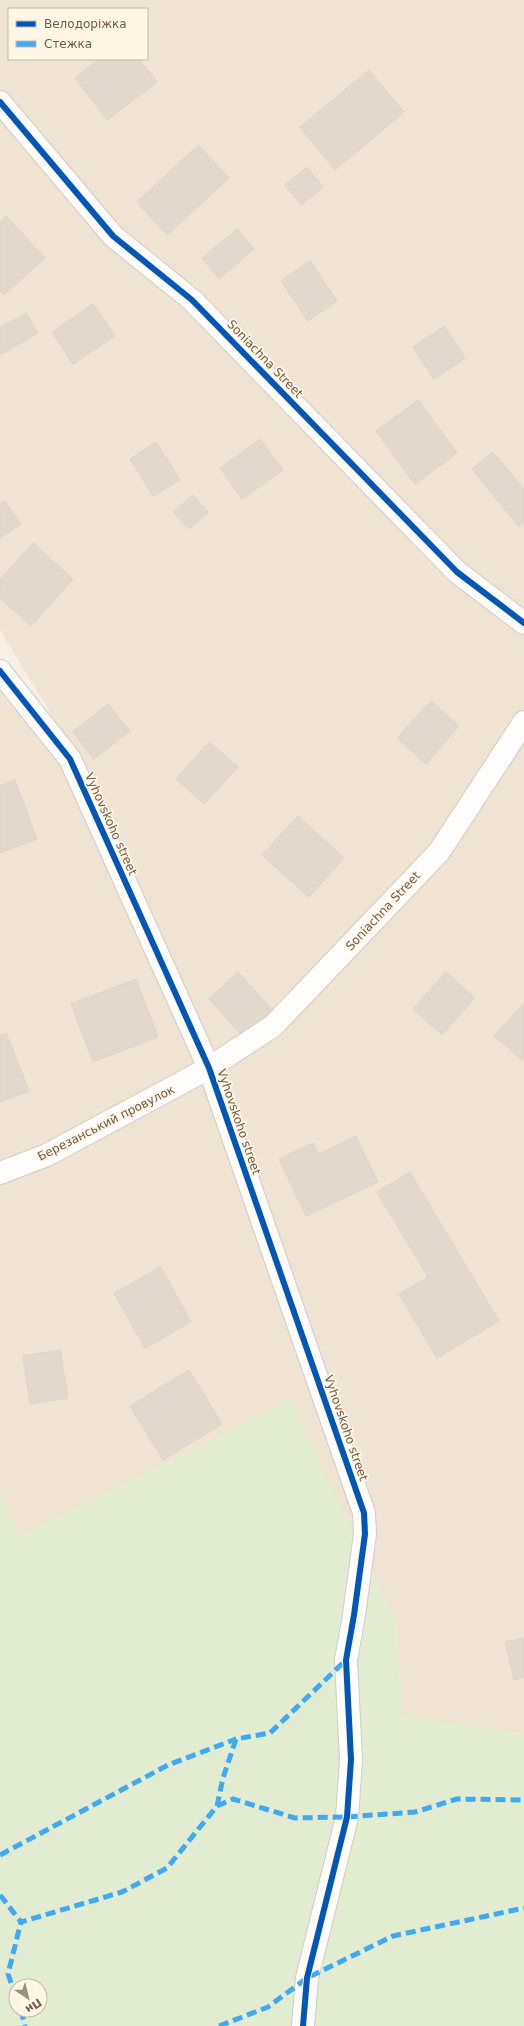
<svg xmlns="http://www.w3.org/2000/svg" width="524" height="2026" font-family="'DejaVu Sans',sans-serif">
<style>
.residential{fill:#efe3d3;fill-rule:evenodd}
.green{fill:#e1ecd1;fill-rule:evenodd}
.building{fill:#e2d8ce;stroke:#ded3c8}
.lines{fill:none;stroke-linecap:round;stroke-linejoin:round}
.street-casing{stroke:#d4cbc1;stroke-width:24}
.street{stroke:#fefdfb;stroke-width:22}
.quiet{stroke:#3fa9f5;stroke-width:5;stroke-dasharray:10 5;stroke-linecap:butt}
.cycleway-casing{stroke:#fff6e6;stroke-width:8}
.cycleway{stroke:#0057b8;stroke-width:6}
.labels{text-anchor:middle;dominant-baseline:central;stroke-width:3.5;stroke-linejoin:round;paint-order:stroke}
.street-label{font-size:12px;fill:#725848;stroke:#fff6e6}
</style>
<rect width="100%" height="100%" fill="#f6f0e6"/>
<g class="residential">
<path d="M0,0H524V1734L403,1716L395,1620L290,1401L20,1536L0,1493V1184L45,1166L221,1073L76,755L0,630ZM9,9H147V59H9Z"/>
<path d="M0,684L60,763L203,1071L42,1145L0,1161Z"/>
</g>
<path class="green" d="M290,1400L395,1620L403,1715L524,1734V2026H0V1493L20,1536ZM16,1986H40V2010H16Z"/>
<g class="building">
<path d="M99,59H139L157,82L107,120L75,78Z"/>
<path d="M369,70L404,112L335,170L300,127Z"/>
<path d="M198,145L229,178L167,235L137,202Z"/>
<path d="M307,167L323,187L301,205L285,185Z"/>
<path d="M6,216L45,258L4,295L0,291V222Z"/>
<path d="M237,229L254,249L219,279L202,258Z"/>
<path d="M310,261L337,301L308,321L281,281Z"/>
<path d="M93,304L115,336L73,364L52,332Z"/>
<path d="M26,313L38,333L0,355V328Z"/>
<path d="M444,326L465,358L434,379L413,347Z"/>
<path d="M418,400L457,453L415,484L376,431Z"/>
<path d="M260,439L283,470L242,499L220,468Z"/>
<path d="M156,442L180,480L153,496L130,459Z"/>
<path d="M493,452L524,489V523L519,527L472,469Z"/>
<path d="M193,495L208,512L189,529L173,512Z"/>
<path d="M5,501L21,524L0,538V504Z"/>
<path d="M33,543L73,579L31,626L0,598V580Z"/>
<path d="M431,701L459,726L426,764L397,738Z"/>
<path d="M108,704L130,731L94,759L73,732Z"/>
<path d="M209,742L238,767L204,804L176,779Z"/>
<path d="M15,780L37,839L0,853V786Z"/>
<path d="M298,816L344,858L309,897L262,855Z"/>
<path d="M238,972L274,1012L245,1039L209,999Z"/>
<path d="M446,972L475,998L442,1035L413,1009Z"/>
<path d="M136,979L158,1037L93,1062L71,1004Z"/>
<path d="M524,1003V1060L523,1061L494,1036Z"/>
<path d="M6,1033L29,1091L0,1102V1035Z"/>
<path d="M356,1136L378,1182L306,1216L279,1159L313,1143L319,1154Z"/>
<path d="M410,1172L499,1321L437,1358L399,1294L428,1277L377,1192Z"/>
<path d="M161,1267L191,1322L145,1348L114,1293Z"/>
<path d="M60,1350L68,1398L30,1404L23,1356Z"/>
<path d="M189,1370L222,1424L163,1460L130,1406Z"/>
<path d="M524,1638V1677L514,1680L505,1642Z"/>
</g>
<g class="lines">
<g class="street-casing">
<g id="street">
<path d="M0,102L113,236L192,300L457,572L524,623"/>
<path d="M0,671L70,759L209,1068L364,1513L365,1534L354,1615L346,1660L351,1760L347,1817L307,1978L303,2026"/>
<path d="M0,1173L47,1155L209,1068L273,1026L439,852L524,722"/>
</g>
</g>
<use href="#street" class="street"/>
<g class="quiet">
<path d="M217,1806L233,1799L295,1818L347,1817L415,1812L457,1799L524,1800"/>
<path d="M0,1855L168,1765L236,1739"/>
<path d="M0,1895L21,1922L122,1892L167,1868L217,1806L223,1778L236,1739L270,1733L346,1660"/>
<path d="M16,1997L8,1974L21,1922"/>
<path d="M21,2010L25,2026"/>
<path d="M219,2026L268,2007L307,1978L393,1936L524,1908"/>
</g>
<g class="cycleway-casing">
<g id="cycleway">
<path d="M0,102L113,236L192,300L457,572L524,623"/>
<path d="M0,671L70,759L209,1068L364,1513L365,1534L354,1615L346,1660L351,1760L347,1817L307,1978L303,2026"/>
</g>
</g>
<use href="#cycleway" class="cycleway"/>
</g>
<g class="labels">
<g class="street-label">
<text transform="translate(265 359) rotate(46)">Soniachna Street</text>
<text transform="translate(111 824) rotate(66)">Vyhovskoho street</text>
<text transform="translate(383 911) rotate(-47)">Soniachna Street</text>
<text transform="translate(239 1122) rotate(71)">Vyhovskoho street</text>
<text transform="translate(106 1123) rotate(-27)">Березанський провулок</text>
<text transform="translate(346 1428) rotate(71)">Vyhovskoho street</text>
</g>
</g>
<rect x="8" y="8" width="140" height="52" fill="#fff6e6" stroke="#c7b7a7"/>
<rect x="16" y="21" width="20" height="6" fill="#0057b8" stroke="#c7b7a7"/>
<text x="44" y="28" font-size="12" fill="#725848">Велодоріжка</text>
<rect x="16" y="41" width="20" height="6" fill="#3fa9f5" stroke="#c7b7a7"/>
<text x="44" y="48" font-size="12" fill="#725848">Стежка</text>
<g transform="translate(28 1998) rotate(145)"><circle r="19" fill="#fff6e6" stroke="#c7b7a7"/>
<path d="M0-3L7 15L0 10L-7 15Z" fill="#a08d7f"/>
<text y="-6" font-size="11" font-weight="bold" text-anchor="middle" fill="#725848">Пн</text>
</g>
</svg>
